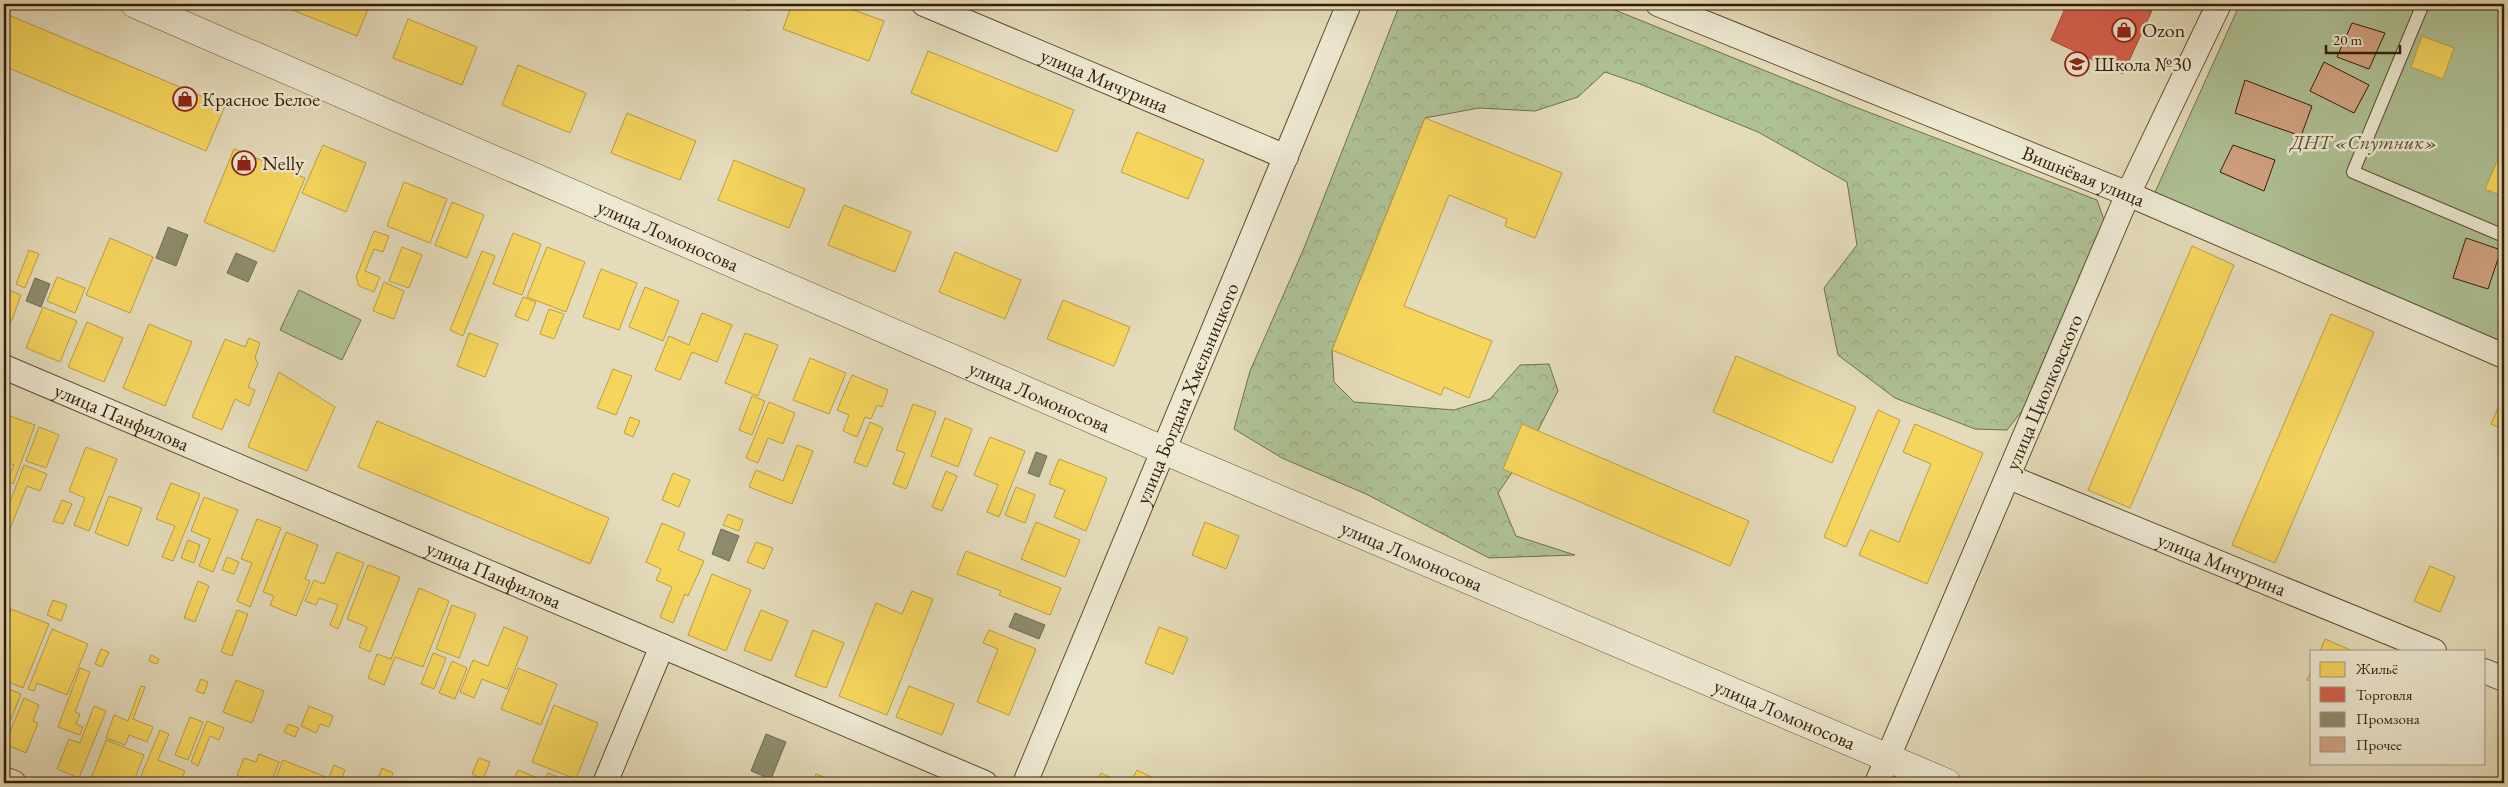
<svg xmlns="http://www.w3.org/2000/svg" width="2508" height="787" font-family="'EB Garamond',serif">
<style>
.forest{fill:url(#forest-crowns);stroke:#71704a}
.green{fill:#aec195;stroke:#71704a}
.homes{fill:#f6d55c;stroke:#bc9e40}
.shops{fill:#d6604d;stroke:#a54c36}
.industry{fill:#8c8c6e;stroke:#726b4d}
.building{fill:#d2a383;stroke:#341e00}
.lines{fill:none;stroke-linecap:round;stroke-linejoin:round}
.service-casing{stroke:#604d2e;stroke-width:14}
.minor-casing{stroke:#604d2e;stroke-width:26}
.tertiary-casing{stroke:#604d2e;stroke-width:29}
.service{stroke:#ede8d2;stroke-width:12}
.minor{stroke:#ede8d2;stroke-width:24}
.tertiary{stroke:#ede8d2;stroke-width:28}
.labels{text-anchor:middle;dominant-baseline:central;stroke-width:5;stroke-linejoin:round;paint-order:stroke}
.poi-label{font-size:20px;fill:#341e00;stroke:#ede8d2;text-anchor:start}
.street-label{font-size:20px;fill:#341e00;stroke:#ede8d2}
.park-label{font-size:20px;font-style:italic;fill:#594f2d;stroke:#ede8d2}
</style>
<defs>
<pattern id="forest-crowns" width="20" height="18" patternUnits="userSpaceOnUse" patternTransform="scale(1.25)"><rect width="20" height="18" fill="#aec195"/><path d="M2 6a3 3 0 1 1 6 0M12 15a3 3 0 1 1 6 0" fill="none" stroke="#96a57f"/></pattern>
</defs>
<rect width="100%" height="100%" fill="#e4dbba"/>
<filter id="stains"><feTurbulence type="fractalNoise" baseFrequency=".004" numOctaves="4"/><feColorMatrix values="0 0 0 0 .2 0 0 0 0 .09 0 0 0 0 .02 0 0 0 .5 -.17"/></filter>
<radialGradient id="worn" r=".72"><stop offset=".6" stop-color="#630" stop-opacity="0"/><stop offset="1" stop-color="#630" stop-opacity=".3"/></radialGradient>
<path class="forest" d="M1400,4H1600L1850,105L2097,200L2110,237L2054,370L2007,430L1975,429L1895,398L1838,355L1824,288L1857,245L1847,182L1758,132L1640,84L1605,72L1578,97L1535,111L1479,108L1425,118L1332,350L1334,382L1354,402L1454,410L1490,399L1520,365L1549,364L1558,391L1530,446L1498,493L1516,536L1575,555L1489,558L1366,494L1282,458L1234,429L1250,371L1304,248Z"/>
<g class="green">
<path d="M2240,4H2504V353L2151,201Z"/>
<path d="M299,290L361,320L342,360L280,330Z"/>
</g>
<g class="homes">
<path d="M293,4H370L357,36L290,9Z"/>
<path d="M732,4H752L749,11Z"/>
<path d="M792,4H837L884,21L869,61L783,29Z"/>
<path d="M4,13L225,106L206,151L4,66Z"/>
<path d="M408,19L477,47L462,85L393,58Z"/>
<path d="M2422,36L2454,48L2443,79L2411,67Z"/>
<path d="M928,51L1074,110L1057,152L911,93Z"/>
<path d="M518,65L586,93L570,133L502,105Z"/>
<path d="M627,113L696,141L680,180L611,153Z"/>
<path d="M1425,118L1562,173L1535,238L1505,226L1507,219L1449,195L1404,306L1492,341L1469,398L1444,387L1441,395L1332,350Z"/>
<path d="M1137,132L1204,160L1188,199L1121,172Z"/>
<path d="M323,145L366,163L346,212L302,193Z"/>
<path d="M234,149L305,178L274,252L204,222Z"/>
<path d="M2500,154L2504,156V197L2485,189Z"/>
<path d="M734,160L805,189L789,228L718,200Z"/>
<path d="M404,182L447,199L430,243L387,226Z"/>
<path d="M452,202L484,215L467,258L435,245Z"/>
<path d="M844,205L911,232L895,272L828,245Z"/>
<path d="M374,231L389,236L383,252L374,249L365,271L380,277L374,292L359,286L356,277Z"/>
<path d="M513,233L541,244L522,295L493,284Z"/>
<path d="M110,238L153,257L130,313L86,295Z"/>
<path d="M2192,246L2234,265L2130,508L2088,490Z"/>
<path d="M402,247L422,255L409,288L389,281Z"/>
<path d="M547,247L585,262L566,312L527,297Z"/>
<path d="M29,250L39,254L25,288L16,284Z"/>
<path d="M482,251L495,256L463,336L450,330Z"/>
<path d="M955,252L1021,280L1005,319L939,292Z"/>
<path d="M601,269L637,283L619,330L583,317Z"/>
<path d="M57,277L85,288L75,313L47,301Z"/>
<path d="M384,282L404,291L394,319L373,311Z"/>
<path d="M645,287L679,301L663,341L629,327Z"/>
<path d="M4,288L21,295L4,341Z"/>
<path d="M523,297L536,302L528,321L515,316Z"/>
<path d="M1063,300L1130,327L1114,366L1047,339Z"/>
<path d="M43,307L77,321L60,362L26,348Z"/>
<path d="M549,309L564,314L554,339L540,334Z"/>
<path d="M702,313L732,325L717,362L692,352L680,380L655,370L669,336L689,345Z"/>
<path d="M2331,314L2374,332L2275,563L2232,545Z"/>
<path d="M87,322L123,338L104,382L68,367Z"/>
<path d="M149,324L192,342L165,406L123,388Z"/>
<path d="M469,333L498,344L485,377L457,366Z"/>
<path d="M745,333L778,345L758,396L725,383Z"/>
<path d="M249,338L260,343L255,358L258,363L248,387L255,390L249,406L235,399L222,430L192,417L225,339L245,347Z"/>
<path d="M1736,356L1856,407L1832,463L1713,412Z"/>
<path d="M810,358L846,373L829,414L793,400Z"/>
<path d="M613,369L632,376L616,415L597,408Z"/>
<path d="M279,372L335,407L307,471L248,447Z"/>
<path d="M852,375L888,390L882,407L877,405L871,419L865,417L857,437L843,431L849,415L837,410Z"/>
<path d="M2504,394V430L2491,424Z"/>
<path d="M752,396L765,401L752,435L739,430Z"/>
<path d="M769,402L795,413L783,444L768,438L758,463L746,458Z"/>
<path d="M913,404L936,412L906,489L893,484L905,453L896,450Z"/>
<path d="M1878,410L1900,420L1846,547L1824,537Z"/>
<path d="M10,416L35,425L13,484L7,481L14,465L4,461V432Z"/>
<path d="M630,417L640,421L633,437L624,433Z"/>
<path d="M945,418L972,429L958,467L931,456Z"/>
<path d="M377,421L609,518L590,564L358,467Z"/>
<path d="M870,422L883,428L867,467L854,462Z"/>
<path d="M1522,424L1749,521L1730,566L1503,469Z"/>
<path d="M1915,424L1983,453L1927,584L1859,555L1870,530L1899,542L1931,464L1903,452Z"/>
<path d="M39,427L59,435L46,468L26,461Z"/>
<path d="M990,437L1025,451L999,517L987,512L998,485L974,475Z"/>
<path d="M797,445L813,451L792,504L749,487L756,470L783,481Z"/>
<path d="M86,447L117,459L89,531L74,525L85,498L69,491Z"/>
<path d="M1059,459L1107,478L1086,531L1054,517L1065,490L1049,484Z"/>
<path d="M24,465L47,474L40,491L27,486L10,529L4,526V518Z"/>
<path d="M946,471L957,476L942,511L932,507Z"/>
<path d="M673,473L690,480L679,507L662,500Z"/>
<path d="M171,483L200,494L173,561L162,557L175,526L156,519Z"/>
<path d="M1016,487L1035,495L1025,523L1005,515Z"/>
<path d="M4,496L8,498L4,510Z"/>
<path d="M109,496L142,508L128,546L95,533Z"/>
<path d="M204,497L238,510L213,572L199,566L210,539L191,531Z"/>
<path d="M62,500L72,504L63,524L53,521Z"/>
<path d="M728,514L743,520L739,531L723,525Z"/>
<path d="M257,519L281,528L250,607L237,601L252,563L241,559Z"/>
<path d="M1036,522L1080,540L1065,577L1021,559Z"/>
<path d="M1205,522L1239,536L1226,569L1192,555Z"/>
<path d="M662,523L685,533L678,550L704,561L688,596L685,594L673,623L660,617L672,587L656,580L661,569L646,562Z"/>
<path d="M286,532L318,545L305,579L310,581L296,616L270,605L274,596L263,592Z"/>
<path d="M188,540L200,545L194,563L181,558Z"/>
<path d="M756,542L773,548L764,569L747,562Z"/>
<path d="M966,551L1061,588L1050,615L999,595L1001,591L957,574Z"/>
<path d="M337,552L364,563L338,629L330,625L338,605L319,598L316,605L305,601L314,580L324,584Z"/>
<path d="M227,557L239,562L234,574L222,570Z"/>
<path d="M368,565L400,577L370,652L359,647L367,627L347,619Z"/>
<path d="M2430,566L2455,577L2440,612L2414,601Z"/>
<path d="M712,574L751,590L726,651L688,635Z"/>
<path d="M198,581L209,586L195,622L184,618Z"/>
<path d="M419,588L449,601L423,667L395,657L384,685L368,678L377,654L391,659Z"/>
<path d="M912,591L933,599L887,715L839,696L876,603L902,614Z"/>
<path d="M53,600L67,605L61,621L47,615Z"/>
<path d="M452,605L476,614L459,658L436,649Z"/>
<path d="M11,609L49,624L23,688L4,680V628Z"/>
<path d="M237,610L248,614L232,656L221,652Z"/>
<path d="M761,610L788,621L771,661L744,650Z"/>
<path d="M504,627L528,637L507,689L482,679L474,698L460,692L473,660L488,666Z"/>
<path d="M1159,627L1188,638L1173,674L1145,663Z"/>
<path d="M52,629L88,644L67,695L37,683L34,691L28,689Z"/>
<path d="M813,630L844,643L826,688L795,676Z"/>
<path d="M989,630L1036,649L1009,715L977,702L998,649L983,643Z"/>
<path d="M2325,639L2353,651H2320Z"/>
<path d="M101,649L109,652L102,667L95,664Z"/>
<path d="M433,653L446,658L434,689L421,684Z"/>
<path d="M151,655L159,659L157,664L149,661Z"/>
<path d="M452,661L467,668L455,699L439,693Z"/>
<path d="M80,668L90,672L75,712L80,714L76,724L83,727L80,735L58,727Z"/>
<path d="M518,668L557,684L541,725L501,709Z"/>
<path d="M2312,669V682L2307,680Z"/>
<path d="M201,679L208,682L204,694L196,691Z"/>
<path d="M236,680L264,691L252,723L223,712Z"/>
<path d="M141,686L145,687L133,719L153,727L147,742L129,735L125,745L106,738L114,715L128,721Z"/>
<path d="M909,686L954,704L942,735L896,717Z"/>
<path d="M4,687L21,694L4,737Z"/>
<path d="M24,698L39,705L33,721L38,723L26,753L5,744Z"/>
<path d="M554,705L598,723L576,779L532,762Z"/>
<path d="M94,706L106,711L79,778L57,769L69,739L80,743Z"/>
<path d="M309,706L333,716L329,727L320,724L316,733L301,726Z"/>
<path d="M190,717L203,722L188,760L175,755Z"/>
<path d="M207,721L224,728L219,740L210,736L198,766L191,762Z"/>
<path d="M288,724L299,728L295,737L284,732Z"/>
<path d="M160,730L169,734L158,760L185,771L180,783H138Z"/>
<path d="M106,740L144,755L133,783H109L92,776Z"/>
<path d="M259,754L279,762L271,783H247L248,780L237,775L244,758L256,762Z"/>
<path d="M479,758L490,762L483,779L472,774Z"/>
<path d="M283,760L326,777L324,783H274Z"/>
<path d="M334,765L345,770L342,778L337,776L334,783H327Z"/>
<path d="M382,768L393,773L389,783H376Z"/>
<path d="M518,770L545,781L548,773L573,783H513Z"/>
<path d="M1137,770L1161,782L1160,783H1130Z"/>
<path d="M1101,773L1123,783H1096Z"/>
<path d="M816,774L831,780L830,783H813Z"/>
<path d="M201,777L215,783H198Z"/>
</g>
<path class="shops" d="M2067,4H2155L2123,74L2051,40Z"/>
<g class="industry">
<path d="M168,227L188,235L176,266L156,258Z"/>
<path d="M236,253L257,262L248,282L227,273Z"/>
<path d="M35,278L50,284L41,307L26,301Z"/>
<path d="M1036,452L1047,456L1039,477L1028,473Z"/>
<path d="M721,529L739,536L729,561L712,554Z"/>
<path d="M1015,613L1045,625L1039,639L1009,627Z"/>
<path d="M766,734L786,742L771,779L751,771Z"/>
</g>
<g class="building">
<path d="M2352,23L2385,33L2369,69L2337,57Z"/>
<path d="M2324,62L2369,85L2354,113L2310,91Z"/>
<path d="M2245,80L2312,106L2301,136L2235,113Z"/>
<path d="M2233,145L2275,160L2264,191L2220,172Z"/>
<path d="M2466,238L2501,250L2488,289L2453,278Z"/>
</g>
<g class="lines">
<g class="service-casing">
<path id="service" d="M2423,4L2353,172L2504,236"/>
</g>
<g class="minor-casing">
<g id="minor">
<path id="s1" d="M924,4L1286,157"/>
<path id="s2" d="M1658,4L2128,194L2504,356"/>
<path id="s3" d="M4,367L985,783"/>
<path id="s4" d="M2009,477L2434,651"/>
<path d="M2484,671L2504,679"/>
<path d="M4,779L14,783"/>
<path d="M605,783L662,646"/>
<path id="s5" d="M1025,783L1349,4"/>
<path id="s6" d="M1877,783L2128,194L2219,4"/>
</g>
</g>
<g class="tertiary-casing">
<g id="tertiary">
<path id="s7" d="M135,4L1163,450L1947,783"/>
</g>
</g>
<use href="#service" class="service"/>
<use href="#minor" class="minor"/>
<use href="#tertiary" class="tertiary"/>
</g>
<defs>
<g id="shop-ring" transform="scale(1.25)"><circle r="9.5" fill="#ede8d2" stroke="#8f2418" stroke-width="1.5"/><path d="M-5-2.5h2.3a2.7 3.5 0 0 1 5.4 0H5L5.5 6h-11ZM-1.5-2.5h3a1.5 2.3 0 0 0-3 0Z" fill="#8f2418"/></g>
<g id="school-ring" transform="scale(1.25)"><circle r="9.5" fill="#ede8d2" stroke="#8f2418" stroke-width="1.5"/><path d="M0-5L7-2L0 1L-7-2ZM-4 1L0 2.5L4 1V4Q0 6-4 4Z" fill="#8f2418"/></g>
</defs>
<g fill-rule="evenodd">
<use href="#shop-ring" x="2124" y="30"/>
<use href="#school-ring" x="2077" y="64"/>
<use href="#shop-ring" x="185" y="99"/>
<use href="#shop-ring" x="244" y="163"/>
</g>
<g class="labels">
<g class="poi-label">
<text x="2142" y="30">Ozon</text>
<text x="2094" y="64">Школа №30</text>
<text x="202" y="99">Красное Белое</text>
<text x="262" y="163">Nelly</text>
</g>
<g class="street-label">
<text stroke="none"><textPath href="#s1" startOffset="196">улица Мичурина</textPath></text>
<text stroke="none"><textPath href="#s2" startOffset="459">Вишнёвая улица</textPath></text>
<text stroke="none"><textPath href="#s7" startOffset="581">улица Ломоносова</textPath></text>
<text stroke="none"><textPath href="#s6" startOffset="425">улица Циолковского</textPath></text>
<text stroke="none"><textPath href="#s5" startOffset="422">улица Богдана Хмельницкого</textPath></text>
<text stroke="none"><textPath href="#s7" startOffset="986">улица Ломоносова</textPath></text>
<text stroke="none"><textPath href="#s3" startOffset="128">улица Панфилова</textPath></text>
<text stroke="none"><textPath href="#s7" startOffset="1391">улица Ломоносова</textPath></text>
<text stroke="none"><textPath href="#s4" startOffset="230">улица Мичурина</textPath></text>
<text stroke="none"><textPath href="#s3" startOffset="532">улица Панфилова</textPath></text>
<text stroke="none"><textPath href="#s7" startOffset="1796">улица Ломоносова</textPath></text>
</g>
<g class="park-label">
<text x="2364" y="142">ДНТ «Спутник»</text>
</g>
</g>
<rect width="2508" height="787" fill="none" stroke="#e4dbba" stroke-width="20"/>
<rect x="5" y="5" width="2498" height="777" fill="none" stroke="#341e00" stroke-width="2.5"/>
<rect x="10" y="10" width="2488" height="767" fill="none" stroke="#341e00"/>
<rect x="2310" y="650" width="175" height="115" fill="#ede8d2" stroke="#a3977e"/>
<rect x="2320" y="662" width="25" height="15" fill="#f6d55c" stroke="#a3977e"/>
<text x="2356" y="674" font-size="15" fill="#341e00">Жильё</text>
<rect x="2320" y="687" width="25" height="15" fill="#d6604d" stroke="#a3977e"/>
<text x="2356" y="700" font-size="15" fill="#341e00">Торговля</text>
<rect x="2320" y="712" width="25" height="15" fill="#8c8c6e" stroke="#a3977e"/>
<text x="2356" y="724" font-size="15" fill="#341e00">Промзона</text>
<rect x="2320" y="737" width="25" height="15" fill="#d2a383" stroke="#a3977e"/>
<text x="2356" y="750" font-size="15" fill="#341e00">Прочее</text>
<path d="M2326 45v8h74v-8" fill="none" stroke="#341e00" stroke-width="2.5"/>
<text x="2333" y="45" font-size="15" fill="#341e00" stroke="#ede8d2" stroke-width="4" paint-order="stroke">20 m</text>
<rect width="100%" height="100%" filter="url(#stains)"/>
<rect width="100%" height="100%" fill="url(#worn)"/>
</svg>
